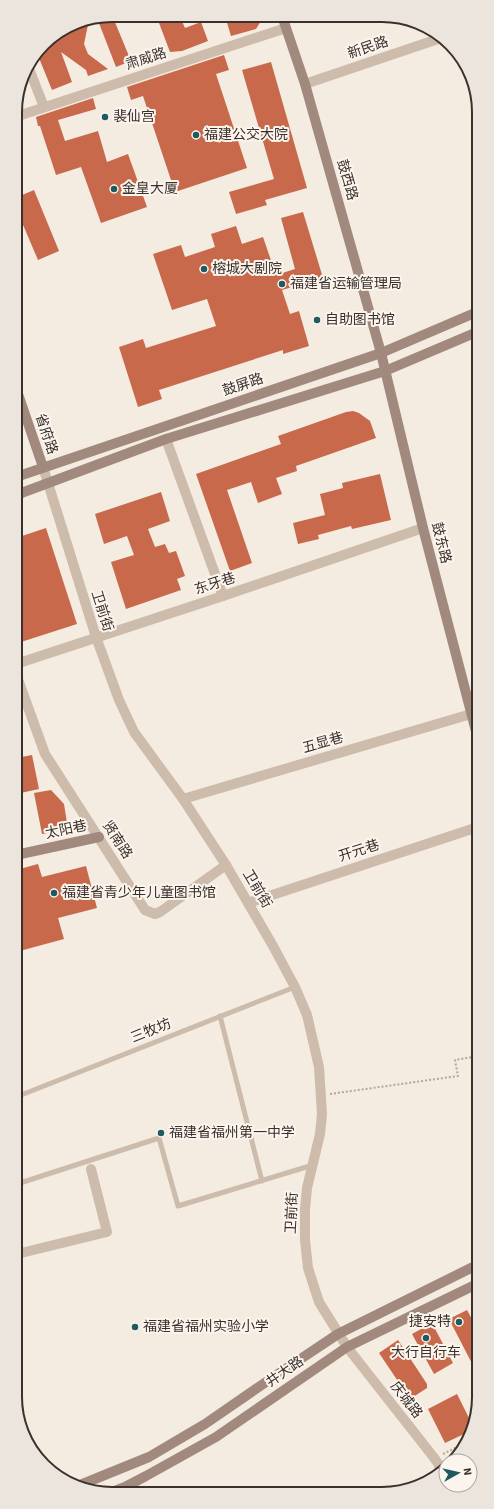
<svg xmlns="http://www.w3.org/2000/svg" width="494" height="1509" font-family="'Source Sans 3','Noto Sans SC',sans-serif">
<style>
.building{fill:#c8694b}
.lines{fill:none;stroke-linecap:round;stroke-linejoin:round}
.path{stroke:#b9a596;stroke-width:2;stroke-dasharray:2 2;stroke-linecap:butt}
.lane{stroke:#cdbbac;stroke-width:5}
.street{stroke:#cdbbac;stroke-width:10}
.secondary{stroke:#a18a7d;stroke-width:10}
.primary{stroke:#7d675c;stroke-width:10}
.poi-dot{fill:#1f5a5e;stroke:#fbf5ee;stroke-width:1.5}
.labels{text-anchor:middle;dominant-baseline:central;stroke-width:4;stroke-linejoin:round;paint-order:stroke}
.street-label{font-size:14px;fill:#3b302b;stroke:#fbf5ee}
.poi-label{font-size:14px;fill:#3b302b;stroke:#fbf5ee;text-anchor:start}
.rim{fill:none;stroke:#3b302b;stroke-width:2}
</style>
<rect width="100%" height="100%" fill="#f4ebe1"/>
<g class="building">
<path d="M112,15L131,61L116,67L97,18Z"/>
<path d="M156,15H179L185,28L201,22L208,41L182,51L170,52Z"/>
<path d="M225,16H264L256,29L231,36Z"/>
<path d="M89,20L84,44L88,54L108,69L88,76L86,70L61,52L72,82L52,90L37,53L48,39L63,30Z"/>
<path d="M224,55L229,70L216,74L247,168L175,192L143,96L131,100L127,87Z"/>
<path d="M271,62L307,188L265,200L267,205L236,214L229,192L274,179L242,70Z"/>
<path d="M93,98L96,109L58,120L65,141L98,131L107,162L128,154L147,207L101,223L81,167L56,175L40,126H38L36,117Z"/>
<path d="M34,190L59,251L38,260L15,206V198Z"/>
<path d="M303,212L323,278L282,290L290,314L299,311L309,346L283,354V350L159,390L162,399L138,407L119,347L143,339L146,348L216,326L207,299L172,310L153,254L181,245L185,257L215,247L211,234L236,226L242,244L263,237L276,275L295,269L281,218Z"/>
<path d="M353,411L359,413L370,421L376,438L296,466L297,471L276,478L282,494L258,503L251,482L227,490L252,563L230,571L196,474L281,444L278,436L346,412Z"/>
<path d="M380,474L391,520L352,529L351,526L318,535L319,539L298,544L293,523L325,515L320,494L343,488L342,483Z"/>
<path d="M161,492L170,521L148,529L155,547L165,544L169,553L176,551L185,576L177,579L181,590L126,609L111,562L134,555L127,536L104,544L95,514Z"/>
<path d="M46,528L77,624L21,642L16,627V538Z"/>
<path d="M32,755L39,789L16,794V758Z"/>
<path d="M51,790L64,804L68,829L42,834L34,793Z"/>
<path d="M38,864L42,877L86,866L97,908L58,918L64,939L16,952V870Z"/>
<path d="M467,1310L479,1332V1377L449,1319Z"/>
<path d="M432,1323L453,1363L434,1374L412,1334Z"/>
<path d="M398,1340L427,1384V1388L410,1399L379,1353Z"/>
<path d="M457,1394L473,1426L471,1435L466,1438L464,1434L445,1443L428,1409Z"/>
</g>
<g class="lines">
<g class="path">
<path d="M330,1094L458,1076L455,1060L478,1056"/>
<path d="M443,1454L467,1442"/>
</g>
<g class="lane">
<path d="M220,1016L262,1181"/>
<path d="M16,1097L295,987"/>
<path d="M17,1184L159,1138L178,1206L313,1165"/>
</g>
<g class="street">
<path d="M28,66L44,107"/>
<path d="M305,84L441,38"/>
<path d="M15,117L286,28"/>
<path d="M166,439L223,596"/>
<path d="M43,467L96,637L119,700L134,732L183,799L226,865L273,946L295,987L307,1015L319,1067L322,1114L320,1134L307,1188L305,1209V1240L308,1268L319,1302L347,1347L435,1459L443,1471"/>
<path d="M16,664L223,596L423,528"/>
<path d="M16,674L45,754L145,910L155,914L160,912L226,865"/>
<path d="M183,799L471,714"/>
<path d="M248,903L478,827"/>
<path d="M17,1254L107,1232L91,1169"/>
</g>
<g class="secondary">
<path d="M282,16L305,84L381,353L423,528L478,739"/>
<path d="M16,388L43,467"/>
<path d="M16,477L381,353L477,312"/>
<path d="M16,495L166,439L385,371L477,332"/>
<path d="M16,855L99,837"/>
<path d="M80,1485L149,1457L205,1424L266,1382L338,1334L479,1264"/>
<path d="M112,1492L125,1487L146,1476L216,1437L347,1347L479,1283"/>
</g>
<path class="primary" d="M17,1415V1416"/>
</g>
<g class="poi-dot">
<circle cx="105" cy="117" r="4"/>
<circle cx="196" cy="135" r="4"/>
<circle cx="114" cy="189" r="4"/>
<circle cx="204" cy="269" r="4"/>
<circle cx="282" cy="284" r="4"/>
<circle cx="317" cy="320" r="4"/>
<circle cx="54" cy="893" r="4"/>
<circle cx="161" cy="1133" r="4"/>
<circle cx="459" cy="1322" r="4"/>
<circle cx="135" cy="1327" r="4"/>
<circle cx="426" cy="1338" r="4"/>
</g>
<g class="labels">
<g class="street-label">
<text transform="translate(368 48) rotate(-19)">新民路</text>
<text transform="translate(146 59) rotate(-18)">肃威路</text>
<text transform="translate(347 180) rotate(74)">鼓西路</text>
<text transform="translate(243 385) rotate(-19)">鼓屏路</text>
<text transform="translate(46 434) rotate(71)">省府路</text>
<text transform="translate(441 543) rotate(76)">鼓东路</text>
<text transform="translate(215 584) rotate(-18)">东牙巷</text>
<text transform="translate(102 611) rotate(72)">卫前街</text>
<text transform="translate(323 743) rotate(-16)">五显巷</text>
<text transform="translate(66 830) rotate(-12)">太阳巷</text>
<text transform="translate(117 840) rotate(57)">贤南路</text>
<text transform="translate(359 851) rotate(-18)">开元巷</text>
<text transform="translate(257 889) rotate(59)">卫前街</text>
<text transform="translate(151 1031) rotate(-22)">三牧坊</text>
<text transform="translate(292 1213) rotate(-87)">卫前街</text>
<text transform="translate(285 1372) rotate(-35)">井大路</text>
<text transform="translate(406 1400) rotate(52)">庆城路</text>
</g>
<g class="poi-label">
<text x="113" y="117">裴仙宫</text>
<text x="204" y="135">福建公交大院</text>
<text x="122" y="189">金皇大厦</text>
<text x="212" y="269">榕城大剧院</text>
<text x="290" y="284">福建省运输管理局</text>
<text x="325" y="320">自助图书馆</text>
<text x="62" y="893">福建省青少年儿童图书馆</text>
<text x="169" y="1133">福建省福州第一中学</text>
<text x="451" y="1322" text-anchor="end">捷安特</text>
<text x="143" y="1327">福建省福州实验小学</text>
<text x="426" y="1353" text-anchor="middle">大行自行车</text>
</g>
</g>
<path d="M0 0H494V1509H0ZM112 22H382A90 90 0 0 1 472 112V1397A90 90 0 0 1 382 1487H112A90 90 0 0 1 22 1397V112A90 90 0 0 1 112 22Z" fill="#ece5de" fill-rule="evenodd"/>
<path class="rim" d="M112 22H382A90 90 0 0 1 472 112V1397A90 90 0 0 1 382 1487H112A90 90 0 0 1 22 1397V112A90 90 0 0 1 112 22Z"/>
<g transform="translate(458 1473) rotate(82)"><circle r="19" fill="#fbf5ee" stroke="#aea6a0"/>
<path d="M0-3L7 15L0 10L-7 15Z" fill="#1f5a5e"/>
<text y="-6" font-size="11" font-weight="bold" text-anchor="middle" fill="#3b302b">N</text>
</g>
</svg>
